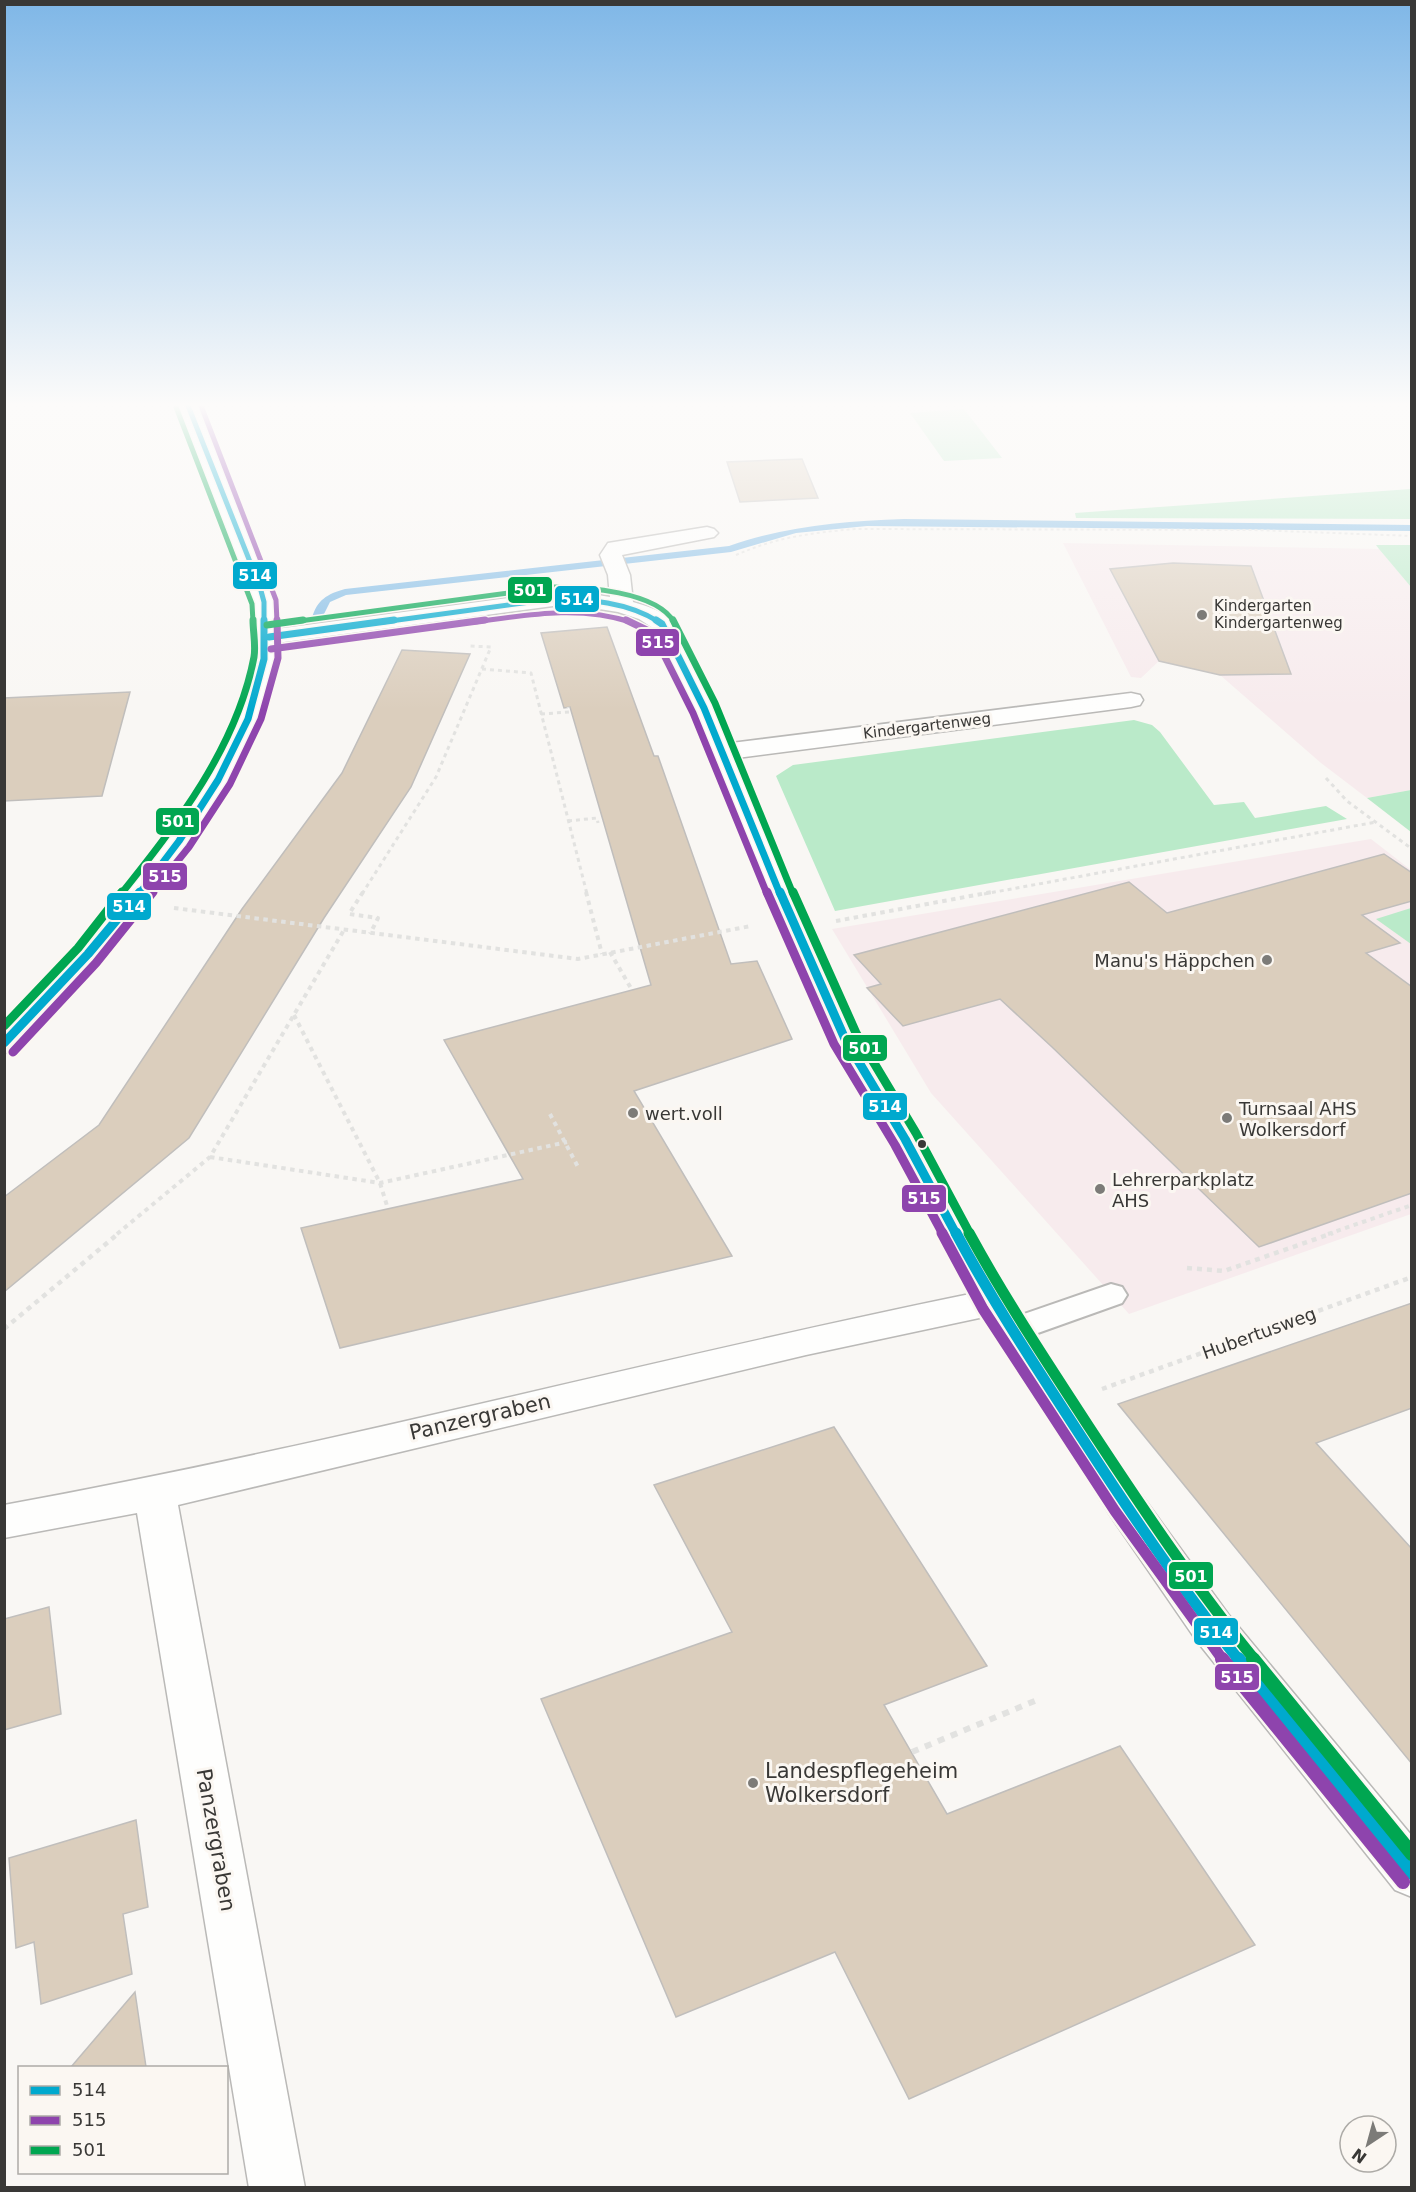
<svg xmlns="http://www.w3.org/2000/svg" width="1416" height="2192" font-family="'DejaVu Sans',sans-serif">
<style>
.education{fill:#f7ebed}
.green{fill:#baeac9}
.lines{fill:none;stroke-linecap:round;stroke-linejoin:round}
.stream{fill:#81bbe5;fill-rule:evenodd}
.building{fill:#dbcebd;stroke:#c0bebc;stroke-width:1.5}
.service-casing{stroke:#bab9b7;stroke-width:4}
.minor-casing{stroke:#bab9b7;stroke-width:3}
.tertiary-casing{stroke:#bab9b7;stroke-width:3}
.path-far4{stroke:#e2e2e0;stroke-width:2;stroke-dasharray:3 3;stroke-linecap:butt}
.path-far3{stroke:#e2e2e0;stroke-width:3;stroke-dasharray:4 4;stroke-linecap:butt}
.path-far2{stroke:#e2e2e0;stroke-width:4;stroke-dasharray:4.5 4.5;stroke-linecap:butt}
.path-far1{stroke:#e2e2e0;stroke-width:4.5;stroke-dasharray:5 5;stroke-linecap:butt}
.path{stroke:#e2e2e0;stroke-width:6;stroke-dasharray:7 7;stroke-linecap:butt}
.service{fill:#fefefd;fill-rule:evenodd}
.minor{fill:#fefefd;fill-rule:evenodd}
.tertiary{fill:#fefefd;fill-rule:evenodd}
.bus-1-far4-casing{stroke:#fbf7f2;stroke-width:8}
.bus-1-far3-casing{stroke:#fbf7f2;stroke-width:10}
.bus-1-far2-casing{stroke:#fbf7f2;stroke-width:14}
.bus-1-far1-casing{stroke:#fbf7f2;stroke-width:16}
.bus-1-casing{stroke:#fbf7f2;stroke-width:18}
.bus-2-far4-casing{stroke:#fbf7f2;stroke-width:8}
.bus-2-far3-casing{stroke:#fbf7f2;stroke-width:10}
.bus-2-far2-casing{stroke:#fbf7f2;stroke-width:14}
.bus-2-far1-casing{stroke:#fbf7f2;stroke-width:16}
.bus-2-casing{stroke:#fbf7f2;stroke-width:18}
.bus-3-far4-casing{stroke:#fbf7f2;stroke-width:8}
.bus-3-far3-casing{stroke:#fbf7f2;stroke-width:10}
.bus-3-far2-casing{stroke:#fbf7f2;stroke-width:14}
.bus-3-far1-casing{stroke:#fbf7f2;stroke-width:16}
.bus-3-casing{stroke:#fbf7f2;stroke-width:18}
.bus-1-far4{stroke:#00a9ce;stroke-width:5}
.bus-1-far3{stroke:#00a9ce;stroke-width:7}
.bus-1-far2{stroke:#00a9ce;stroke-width:9}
.bus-1-far1{stroke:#00a9ce;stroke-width:11}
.bus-1{stroke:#00a9ce;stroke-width:14}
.bus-2-far4{stroke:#8e44ad;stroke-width:5}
.bus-2-far3{stroke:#8e44ad;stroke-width:7}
.bus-2-far2{stroke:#8e44ad;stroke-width:9}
.bus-2-far1{stroke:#8e44ad;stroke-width:11}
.bus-2{stroke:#8e44ad;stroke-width:14}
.bus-3-far4{stroke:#00a651;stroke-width:5}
.bus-3-far3{stroke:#00a651;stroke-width:7}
.bus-3-far2{stroke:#00a651;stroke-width:9}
.bus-3-far1{stroke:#00a651;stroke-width:11}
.bus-3{stroke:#00a651;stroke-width:14}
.poi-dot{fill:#7c7b78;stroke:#fbf7f2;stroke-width:2}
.bus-dot{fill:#393836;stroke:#fbf7f2;stroke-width:2}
.labels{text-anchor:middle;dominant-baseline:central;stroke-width:6;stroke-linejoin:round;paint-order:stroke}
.far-poi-label{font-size:15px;fill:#393836;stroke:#fbf7f2;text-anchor:start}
.far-street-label{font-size:15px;fill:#393836;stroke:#fbf7f2}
.poi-label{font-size:18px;fill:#393836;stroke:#fbf7f2;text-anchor:start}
.street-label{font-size:18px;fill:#393836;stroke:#fbf7f2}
.near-street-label{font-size:21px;fill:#393836;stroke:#fbf7f2}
.near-poi-label{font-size:21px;fill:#393836;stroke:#fbf7f2;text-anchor:start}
.line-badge{stroke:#fbf7f2;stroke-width:2}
.badge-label{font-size:16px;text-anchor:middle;font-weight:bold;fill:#fff}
</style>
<rect width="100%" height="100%" fill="#f9f7f4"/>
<g class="education">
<path d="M1063,543L1379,549L1411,587V790L1367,798L1321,763L1220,675L1159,661L1141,678L1131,677Z"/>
<path d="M1371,839L1411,870V1214L1129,1314L931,1093L832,929Z"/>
</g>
<g class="green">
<path d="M964,409L1002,458L944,461L910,413Z"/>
<path d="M1411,489V519L1076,518L1075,513Z"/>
<path d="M1376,545H1411V587L1379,549Z"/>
<path d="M1134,720L1152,725L1160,732L1214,805L1244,802L1255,818L1326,806L1347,819L835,911L776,776L793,765Z"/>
<path d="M1411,790V832L1367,798Z"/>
<path d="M1411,908V944L1376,919Z"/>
</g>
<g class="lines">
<path class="stream" d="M904,519L1412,525V531L867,526L796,533L731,552L346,595L330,602L321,620L312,618C317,600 327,594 345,589L729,546C787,526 843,521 904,519Z"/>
</g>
<g class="building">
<path d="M802,459L818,498L740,502L727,462Z"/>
<path d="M1173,563L1251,566L1291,674L1220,675L1159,661L1110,569Z"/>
<path d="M607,627L654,756H658L731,964L757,961L792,1039L634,1091L732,1256L340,1348L301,1228L523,1179L444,1040L651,985L570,707L564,708L541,633Z"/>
<path d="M402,650L470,654L411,787L324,918L189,1138L4,1292V1197L99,1125L242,909L342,773Z"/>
<path d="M130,692L102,796L4,801V698Z"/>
<path d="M1384,854L1412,873V901L1362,915L1400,943L1366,953L1412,987V1193L1259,1247L1052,1047L1000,999L903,1026L867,988L881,984L854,955L1129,882L1167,913Z"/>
<path d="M1412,1303V1408L1316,1443L1412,1549V1764L1118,1404Z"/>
<path d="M834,1427L987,1666L884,1705L947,1814L1120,1746L1255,1945L909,2099L835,1952L676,2017L541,1699L732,1632L654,1485Z"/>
<path d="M49,1607L61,1714L4,1730V1619Z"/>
<path d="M136,1820L148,1907L123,1914L132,1974L41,2004L34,1942L16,1948L9,1858Z"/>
<path d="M135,1992L146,2067H71Z"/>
</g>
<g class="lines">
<g class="service-casing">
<path id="service" d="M1111,1284L1122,1287L1127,1295L1122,1303L1010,1343L998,1339L994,1331L998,1323Z"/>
</g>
<g class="minor-casing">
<path id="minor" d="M707,527L714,529L718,533L714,537L622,555L630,575L633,602C646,606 661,610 671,620C692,644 718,712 731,743L1131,693L1140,695L1143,700L1140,705L1131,707L737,758L806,920L861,1039L922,1139L1008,1296L1140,1493L1228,1614L1412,1836V1897L1395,1890L1196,1640L1110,1515L984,1317L806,1355L178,1505L305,2188H249L137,1513L4,1538V1505C329,1446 647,1360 970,1294L888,1139L829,1039L776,920L692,708L653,628L639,619L618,612L580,606H553L269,644L261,642L257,637L261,632L269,630L553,592H580L610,597L608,575L600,555L608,543Z"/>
</g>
<g class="tertiary-casing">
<path id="tertiary" d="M178,403H196L275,602L278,656L262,716L233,778L194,840L144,906L53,1011L15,1051L4,1053V1025C98,929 274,748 253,603C250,584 238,562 231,544C213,497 196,450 178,403Z"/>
</g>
<path class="path-far4" d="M736,555C777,537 811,533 855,529L1254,530L1412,536"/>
<g class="path-far3">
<path d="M482,669L531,673L587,894"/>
<path d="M541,714L569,712L568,707"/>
<path d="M1326,778L1347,801L1412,849"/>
<path d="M568,821L597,818L598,823"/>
<path d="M362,894L436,777L491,647L470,646"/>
<path d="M984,894L1376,822"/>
</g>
<g class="path-far2">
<path d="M363,892L349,914L378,918L370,934"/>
<path d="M586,892L602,954"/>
<path d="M174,908L578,959L751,926"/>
<path d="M836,921L992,892"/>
<path d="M610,952L632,990"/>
<path d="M294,1015L380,1183L388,1209"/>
<path d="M550,1114L578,1167"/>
<path d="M210,1157L380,1183L567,1142"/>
<path d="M117,1234L210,1157L344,930"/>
<path d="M1328,1234L1412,1205"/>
</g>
<g class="path-far1">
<path d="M1187,1268L1224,1271L1333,1233"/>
<path d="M4,1329L119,1233"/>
<path d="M1102,1389L1412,1277"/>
</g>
<path class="path" d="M912,1752L1037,1700"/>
<use href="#service" class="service"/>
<use href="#minor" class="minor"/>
<use href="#tertiary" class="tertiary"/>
<g class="bus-1-far4-casing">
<g id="bus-1-far4">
<path d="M187,403L260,587L264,602V622"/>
<path d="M383,622L553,599C588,599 628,602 659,622"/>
</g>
</g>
<g class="bus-1-far3-casing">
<g id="bus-1-far3">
<path d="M656,620L662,624L704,708L780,894"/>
<path d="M269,637L394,620"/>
<path d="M139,894L179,841L218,780L248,719L264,659V620"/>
</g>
</g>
<g class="bus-1-far2-casing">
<g id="bus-1-far2">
<path d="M780,892L845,1039L905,1139L956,1234"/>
<path d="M4,1043L88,954L140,892"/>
</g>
</g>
<g class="bus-1-far1-casing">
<path id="bus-1-far1" d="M956,1233C994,1304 1038,1370 1082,1438C1131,1514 1182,1590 1239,1660"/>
</g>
<g class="bus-1-casing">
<path id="bus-1" d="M1238,1659L1412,1873"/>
</g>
<g class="bus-2-far4-casing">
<g id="bus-2-far4">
<path d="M200,403L276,600L277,622"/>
<path d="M474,622C527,615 578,605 631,622"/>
</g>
</g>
<g class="bus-2-far3-casing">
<g id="bus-2-far3">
<path d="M626,620L653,633L693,713L767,894"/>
<path d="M271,649L485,620"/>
<path d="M151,894L189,847L230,784L261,719L278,658L277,620"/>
</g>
</g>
<g class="bus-2-far2-casing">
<g id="bus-2-far2">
<path d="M767,892L834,1044L895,1145L943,1234"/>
<path d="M13,1052L96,963L153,892"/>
</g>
</g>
<g class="bus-2-far1-casing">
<path id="bus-2-far1" d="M942,1233L983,1309L1115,1511L1223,1660"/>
</g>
<g class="bus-2-casing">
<path id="bus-2" d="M1222,1659L1403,1882"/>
</g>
<g class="bus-3-far4-casing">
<g id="bus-3-far4">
<path d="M176,407L252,604L253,622"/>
<path d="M292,622L553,587C585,587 656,591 674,622"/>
</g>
</g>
<g class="bus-3-far3-casing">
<g id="bus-3-far3">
<path d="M673,620L715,703L793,894"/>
<path d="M267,625L303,620"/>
<path d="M121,894C177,824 237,747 254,657C256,645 253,632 253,620"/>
</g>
</g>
<g class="bus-3-far2-casing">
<g id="bus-3-far2">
<path d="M793,892L856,1033L916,1133L970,1234"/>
<path d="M4,1026L78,948L122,892"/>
</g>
</g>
<g class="bus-3-far1-casing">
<path id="bus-3-far1" d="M969,1233C1006,1301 1049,1365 1091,1430C1143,1509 1195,1587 1255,1660"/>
</g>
<g class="bus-3-casing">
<path id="bus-3" d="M1253,1659L1412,1854"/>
</g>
<use href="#bus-1-far4" class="bus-1-far4"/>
<use href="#bus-1-far3" class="bus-1-far3"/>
<use href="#bus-1-far2" class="bus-1-far2"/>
<use href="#bus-1-far1" class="bus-1-far1"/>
<use href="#bus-1" class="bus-1"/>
<use href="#bus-2-far4" class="bus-2-far4"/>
<use href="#bus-2-far3" class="bus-2-far3"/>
<use href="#bus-2-far2" class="bus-2-far2"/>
<use href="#bus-2-far1" class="bus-2-far1"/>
<use href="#bus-2" class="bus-2"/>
<use href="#bus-3-far4" class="bus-3-far4"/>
<use href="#bus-3-far3" class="bus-3-far3"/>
<use href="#bus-3-far2" class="bus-3-far2"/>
<use href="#bus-3-far1" class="bus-3-far1"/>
<use href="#bus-3" class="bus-3"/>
</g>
<linearGradient id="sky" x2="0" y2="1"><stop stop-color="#7fb7e7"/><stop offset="0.57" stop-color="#fcfbfa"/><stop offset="1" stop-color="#fcfbfa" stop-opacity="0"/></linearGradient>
<rect width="1416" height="710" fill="url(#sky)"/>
<g class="poi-dot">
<circle cx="1202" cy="615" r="6"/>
<circle cx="1267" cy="960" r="6"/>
<circle cx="633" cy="1113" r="6"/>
<circle cx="1227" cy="1118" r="6"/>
<circle cx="1100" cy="1189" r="6"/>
<circle cx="753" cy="1783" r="6"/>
</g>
<circle class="bus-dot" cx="922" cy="1144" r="5"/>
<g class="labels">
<g class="far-poi-label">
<text x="1214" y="606">Kindergarten<tspan x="1214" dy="17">Kindergartenweg</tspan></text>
</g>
<g class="far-street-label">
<text transform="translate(927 726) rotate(-7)">Kindergartenweg</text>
</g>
<g class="poi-label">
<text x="1255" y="960" text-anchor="end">Manu's Häppchen</text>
<text x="1239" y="1108">Turnsaal AHS<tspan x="1239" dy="21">Wolkersdorf</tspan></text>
<text x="645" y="1113">wert.voll</text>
<text x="1112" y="1179">Lehrerparkplatz<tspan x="1112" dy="21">AHS</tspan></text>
</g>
<g class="street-label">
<text transform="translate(1259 1333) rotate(-20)">Hubertusweg</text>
</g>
<g class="near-street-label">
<text transform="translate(480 1417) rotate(-13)">Panzergraben</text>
<text transform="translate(216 1840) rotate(80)">Panzergraben</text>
</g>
<g class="near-poi-label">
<text x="765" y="1771">Landespflegeheim<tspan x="765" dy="24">Wolkersdorf</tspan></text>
</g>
</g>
<g class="line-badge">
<rect x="232" y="561" width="46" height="29" rx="6" fill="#00a9ce"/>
<rect x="507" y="576" width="46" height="28" rx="6" fill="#00a651"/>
<rect x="554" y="585" width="46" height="28" rx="6" fill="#00a9ce"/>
<rect x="635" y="628" width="45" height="29" rx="6" fill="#8e44ad"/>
<rect x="155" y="807" width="45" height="29" rx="6" fill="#00a651"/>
<rect x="142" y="862" width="46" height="29" rx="6" fill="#8e44ad"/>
<rect x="106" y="892" width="46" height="29" rx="6" fill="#00a9ce"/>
<rect x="842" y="1034" width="46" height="28" rx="6" fill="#00a651"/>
<rect x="862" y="1092" width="46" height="29" rx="6" fill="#00a9ce"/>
<rect x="901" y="1184" width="46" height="29" rx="6" fill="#8e44ad"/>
<rect x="1168" y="1561" width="46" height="29" rx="6" fill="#00a651"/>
<rect x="1193" y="1617" width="46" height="29" rx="6" fill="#00a9ce"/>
<rect x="1214" y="1663" width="46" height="28" rx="6" fill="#8e44ad"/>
</g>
<g class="badge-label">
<text x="255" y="581">514</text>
<text x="530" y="596">501</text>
<text x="577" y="605">514</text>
<text x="658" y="648">515</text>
<text x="178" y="827">501</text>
<text x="165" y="882">515</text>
<text x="129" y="912">514</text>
<text x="865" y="1054">501</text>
<text x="885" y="1112">514</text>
<text x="924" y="1204">515</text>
<text x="1191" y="1582">501</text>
<text x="1216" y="1638">514</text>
<text x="1237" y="1683">515</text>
</g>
<rect width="1416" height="2192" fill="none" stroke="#393836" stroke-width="12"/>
<rect x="18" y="2066" width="210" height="108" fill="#fbf7f2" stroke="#adaba7" stroke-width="1.5"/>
<rect x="30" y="2086" width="30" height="9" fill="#00a9ce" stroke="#adaba7" stroke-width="1.5"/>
<text x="72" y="2096" font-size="18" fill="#393836">514</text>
<rect x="30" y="2116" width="30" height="9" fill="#8e44ad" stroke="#adaba7" stroke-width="1.5"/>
<text x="72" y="2126" font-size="18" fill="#393836">515</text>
<rect x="30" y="2146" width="30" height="9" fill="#00a651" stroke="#adaba7" stroke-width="1.5"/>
<text x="72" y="2156" font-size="18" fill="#393836">501</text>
<g transform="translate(1368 2144) rotate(216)"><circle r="28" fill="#fbf7f2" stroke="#adaba7" stroke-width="1.5"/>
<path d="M0-4.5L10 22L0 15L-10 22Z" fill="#7c7b78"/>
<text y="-9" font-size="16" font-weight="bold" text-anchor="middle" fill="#393836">N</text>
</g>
</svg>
